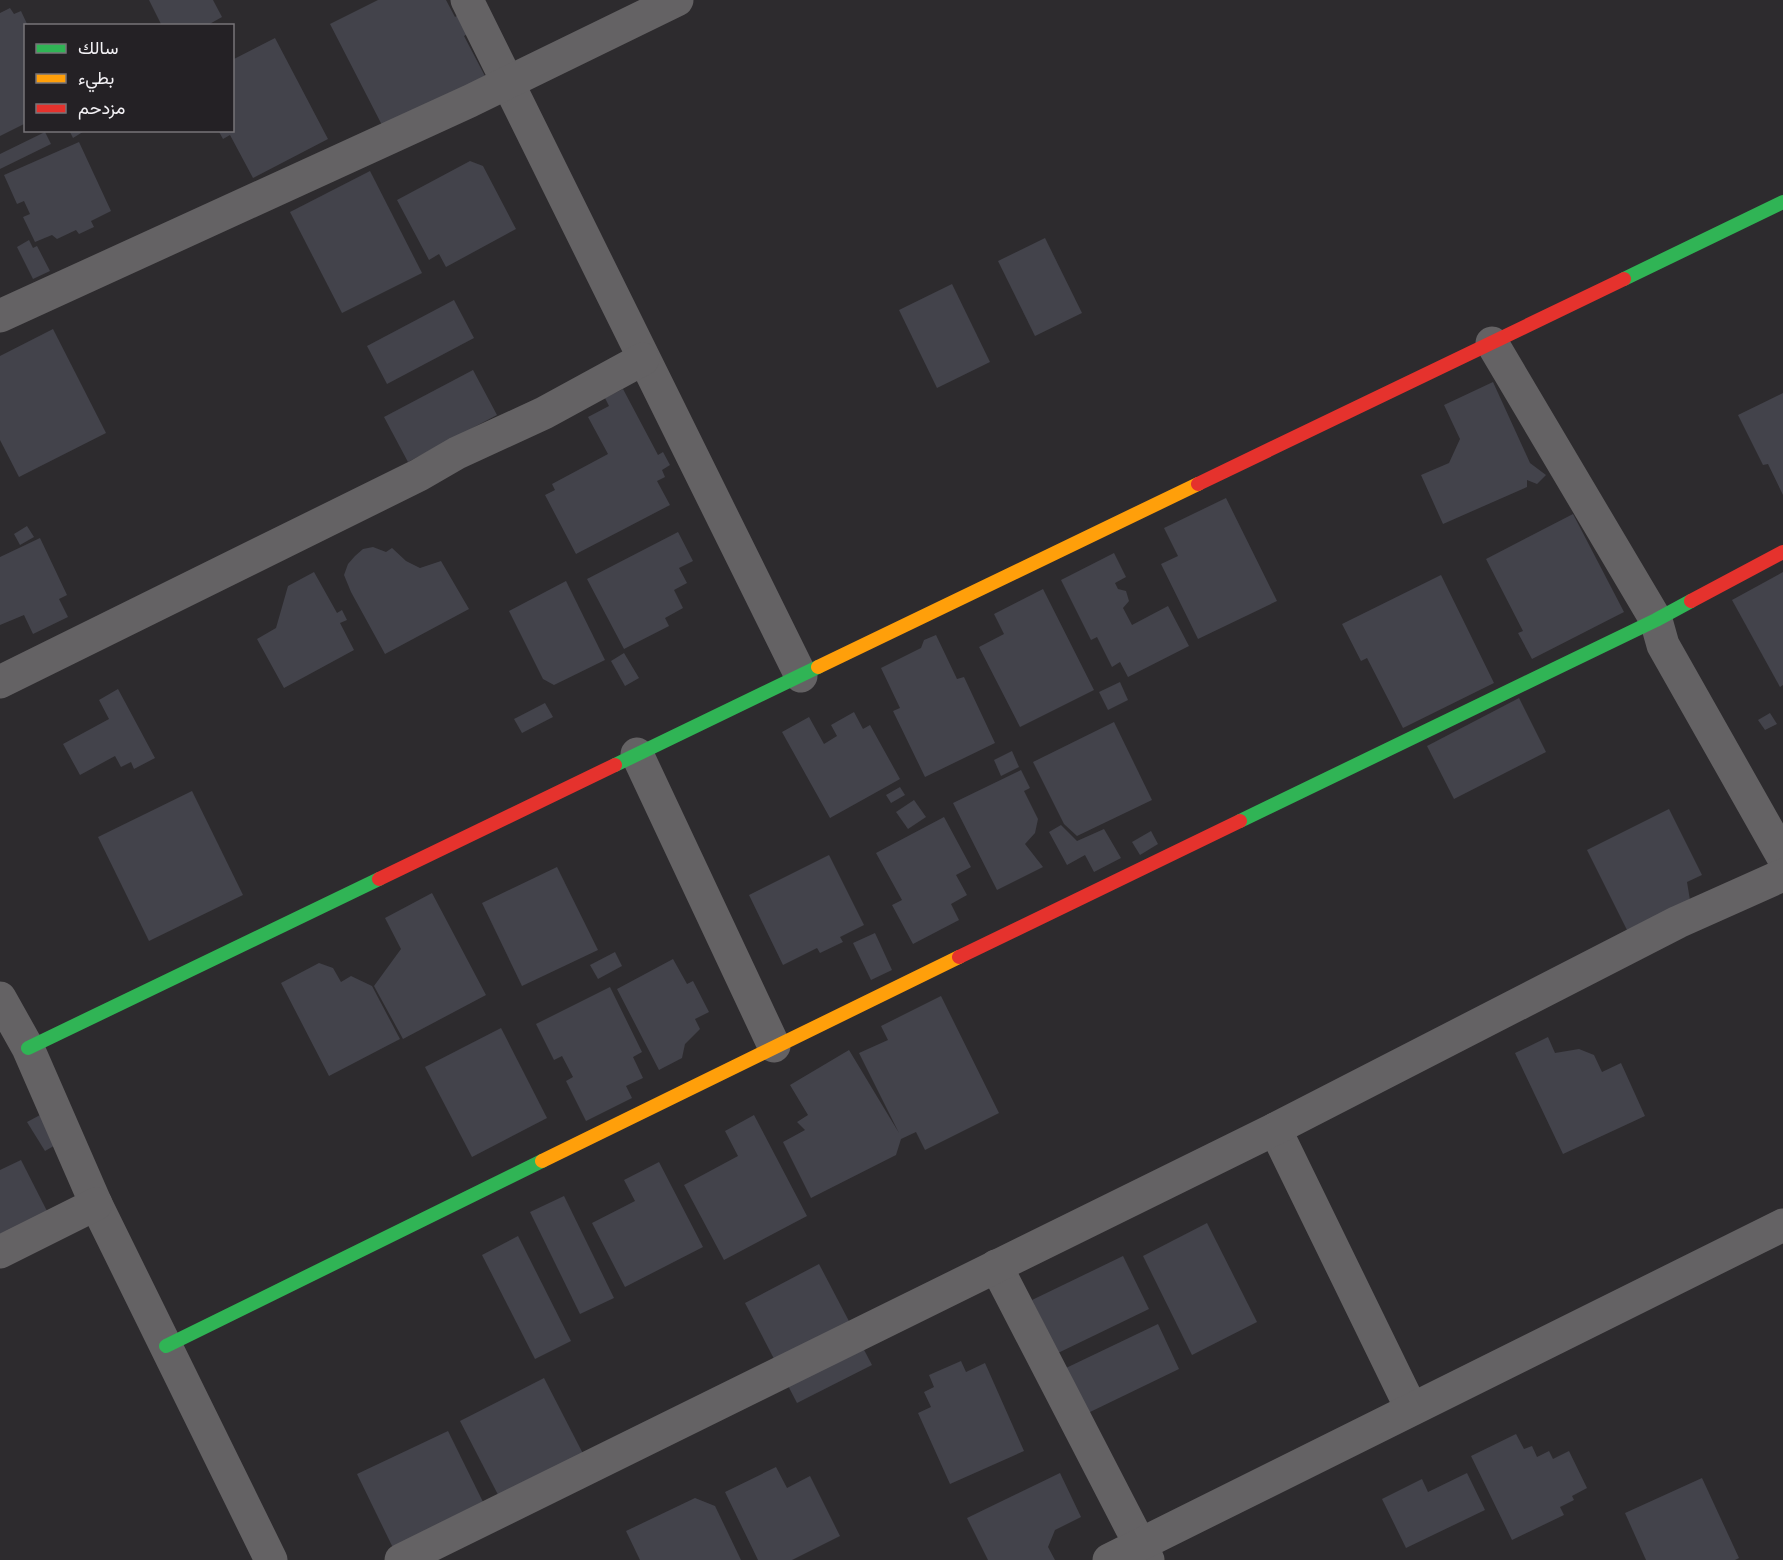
<svg xmlns="http://www.w3.org/2000/svg" width="1783" height="1560" font-family="Helvetica,Vazirmatn,sans-serif">
<style>
.building{fill:#43434b}
.lines{fill:none;stroke-linecap:round;stroke-linejoin:round}
.street{stroke:#646264;stroke-width:33}
.fast{stroke:#30b455;stroke-width:14}
.slow{stroke:#ff9f0a;stroke-width:14}
.jam{stroke:#e5322d;stroke-width:14}
</style>
<rect width="100%" height="100%" fill="#2d2b2e"/>
<g class="building">
<path d="M149,0H213L222,17L206,26H162Z"/>
<path d="M378,0H446L455,17L462,13L471,32L464,36L486,78L384,129L330,24Z"/>
<path d="M10,8L14,14L21,11L28,26H26V123L0,136V13Z"/>
<path d="M275,38L328,139L253,178L230,135L223,139L218,130H232V60Z"/>
<path d="M69,130H86L73,138Z"/>
<path d="M45,132L51,144L0,169V154Z"/>
<path d="M79,142L111,211L91,221L94,227L79,234L76,230L57,239L52,235L35,242L23,217L30,214L24,201L17,204L4,175Z"/>
<path d="M470,161L483,166L516,229L446,267L439,254L429,260L397,200Z"/>
<path d="M370,171L422,273L342,313L290,212Z"/>
<path d="M1045,238L1082,313L1035,336L998,261Z"/>
<path d="M29,240L33,248L37,246L50,271L33,279L17,247Z"/>
<path d="M952,284L990,362L937,388L899,310Z"/>
<path d="M454,300L474,338L387,384L367,346Z"/>
<path d="M53,329L106,433L19,477L0,440V356Z"/>
<path d="M473,370L497,415L408,462L384,417Z"/>
<path d="M1493,382L1530,463L1546,475L1537,484L1527,480V487L1443,524L1421,475L1449,463L1460,439L1444,405Z"/>
<path d="M623,389L658,455L663,452L670,465L662,470L665,477L657,481L670,505L576,554L545,495L555,490L552,484L608,454L588,417L609,406L605,398Z"/>
<path d="M1783,393V495L1768,464L1763,465L1738,415Z"/>
<path d="M1226,498L1277,601L1198,639L1161,564L1178,556L1164,528Z"/>
<path d="M1573,514L1624,612L1532,659L1518,633L1523,631L1486,559Z"/>
<path d="M27,526L34,537L20,545L14,534Z"/>
<path d="M678,532L693,561L679,568L687,583L674,590L683,608L665,618L669,626L624,649L587,579Z"/>
<path d="M40,538L67,595L59,599L68,617L33,634L24,615L0,625V557Z"/>
<path d="M373,547L386,552L392,548L406,561L420,568L441,561L469,609L385,654L351,592L344,575L348,564L355,556L363,549Z"/>
<path d="M1114,553L1126,577L1115,583L1118,589L1126,591L1129,601L1123,608L1132,625L1168,606L1189,646L1128,677L1120,662L1112,667L1097,637L1091,640L1061,580Z"/>
<path d="M314,572L337,613L342,610L347,620L340,623L354,650L284,688L257,639L276,628L288,586Z"/>
<path d="M1783,572V685L1780,687L1732,600Z"/>
<path d="M1441,575L1494,683L1403,728L1367,658L1361,661L1342,624Z"/>
<path d="M566,581L605,660L554,685L543,679L509,611Z"/>
<path d="M1043,589L1094,690L1020,727L979,647L1004,634L994,614Z"/>
<path d="M936,635L957,679L964,677L995,743L925,777L893,711L900,708L881,668L921,648L924,640Z"/>
<path d="M624,653L639,678L625,686L611,661Z"/>
<path d="M1120,682L1128,700L1108,710L1099,692Z"/>
<path d="M118,689L155,758L134,769L131,762L121,767L115,756L80,775L63,744L109,719L99,700Z"/>
<path d="M1519,698L1546,752L1454,799L1427,746Z"/>
<path d="M545,703L553,717L522,733L514,719Z"/>
<path d="M854,712L863,729L870,725L900,779L830,818L782,732L809,717L824,744L837,736L831,725Z"/>
<path d="M1770,713L1777,724L1765,730L1758,720Z"/>
<path d="M1114,722L1152,800L1077,836L1064,824L1033,762Z"/>
<path d="M1012,751L1019,767L1001,776L994,760Z"/>
<path d="M1021,770L1030,788L1024,791L1038,819L1035,833L1025,844L1043,867L997,890L953,803Z"/>
<path d="M900,787L905,795L891,803L886,795Z"/>
<path d="M192,791L243,895L149,941L98,837Z"/>
<path d="M914,800L926,817L908,829L896,812Z"/>
<path d="M1669,809L1702,875L1687,882L1690,900L1634,944L1587,850Z"/>
<path d="M944,817L971,867L956,875L967,895L951,904L959,920L913,944L892,905L902,900L876,853Z"/>
<path d="M1061,825L1077,841L1104,829L1121,858L1094,872L1085,855L1067,865L1049,832Z"/>
<path d="M1151,831L1158,844L1140,855L1132,842Z"/>
<path d="M829,855L864,925L840,937L843,942L820,953L817,948L783,965L749,895Z"/>
<path d="M557,867L598,950L522,986L482,903Z"/>
<path d="M432,893L486,995L403,1039L374,986L401,949L385,918Z"/>
<path d="M875,933L892,970L871,980L853,943Z"/>
<path d="M615,952L622,966L598,979L590,965Z"/>
<path d="M673,959L687,984L693,981L709,1012L695,1019L700,1029L685,1044L682,1058L659,1070L617,989Z"/>
<path d="M319,963L333,968L341,982L351,976L372,986L400,1039L329,1076L281,983Z"/>
<path d="M610,987L642,1052L633,1057L643,1078L626,1086L632,1098L586,1121L566,1081L573,1077L562,1056L554,1060L536,1024Z"/>
<path d="M941,996L999,1113L925,1150L916,1132L901,1139L896,1155L811,1198L783,1142L805,1130L797,1122L808,1115L790,1085L849,1050L899,1133L859,1053L888,1040L881,1026Z"/>
<path d="M501,1028L547,1118L472,1157L425,1067Z"/>
<path d="M1548,1037L1555,1053L1579,1049L1594,1055L1602,1072L1621,1063L1645,1116L1563,1154L1515,1053Z"/>
<path d="M42,1114L59,1143L45,1151L27,1122Z"/>
<path d="M754,1115L807,1216L724,1260L684,1185L738,1156L725,1131Z"/>
<path d="M21,1160L48,1213L0,1236V1170Z"/>
<path d="M659,1162L703,1247L625,1287L592,1223L635,1201L624,1180Z"/>
<path d="M564,1196L614,1298L580,1314L530,1212Z"/>
<path d="M1207,1223L1257,1322L1192,1355L1143,1256Z"/>
<path d="M518,1236L571,1341L535,1359L482,1255Z"/>
<path d="M1123,1256L1149,1309L1058,1353L1032,1300Z"/>
<path d="M819,1264L872,1365L797,1403L745,1303Z"/>
<path d="M1158,1324L1179,1369L1088,1413L1066,1368Z"/>
<path d="M961,1361L966,1372L985,1363L1024,1451L950,1484L918,1413L931,1407L924,1392L934,1387L929,1375Z"/>
<path d="M544,1378L594,1475L510,1518L460,1421Z"/>
<path d="M448,1431L487,1510L396,1554L357,1474Z"/>
<path d="M1516,1434L1524,1449L1532,1446L1537,1457L1549,1451L1553,1459L1569,1451L1587,1488L1572,1496L1574,1500L1560,1507L1564,1515L1512,1540L1471,1456Z"/>
<path d="M776,1467L787,1488L810,1476L840,1536L792,1560H758L725,1492Z"/>
<path d="M1060,1473L1081,1517L1055,1530L1048,1547L1055,1560H988L967,1518Z"/>
<path d="M1467,1473L1485,1510L1406,1548L1382,1499L1422,1479L1428,1492Z"/>
<path d="M1702,1478L1739,1558L1735,1560H1646L1625,1513Z"/>
<path d="M695,1498L715,1506L741,1560H640L626,1531Z"/>
</g>
<g class="lines">
<g class="street">
<path d="M467,0L801,676"/>
<path d="M0,316L470,101L677,0"/>
<path d="M1492,343L1656,620L1663,645L1783,857"/>
<path d="M0,682L419,475L457,453L544,413L643,359"/>
<path d="M637,754L774,1046"/>
<path d="M0,998L28,1048L96,1204L271,1560"/>
<path d="M1275,1129L1411,1408"/>
<path d="M0,1252L96,1204"/>
<path d="M996,1266L1148,1560"/>
<path d="M401,1560L1275,1129L1678,922L1783,875"/>
<path d="M1109,1560L1783,1225"/>
</g>
<g class="fast">
<path d="M1624,279L1783,202"/>
<path d="M615,765L818,667"/>
<path d="M1240,821L1656,620L1691,601"/>
<path d="M28,1048L379,879"/>
<path d="M166,1346L542,1161"/>
</g>
<g class="slow">
<path d="M818,667L1198,484"/>
<path d="M542,1161L959,957"/>
</g>
<g class="jam">
<path d="M1198,484L1624,279"/>
<path d="M1691,601L1783,552"/>
<path d="M379,879L615,765"/>
<path d="M959,957L1240,821"/>
</g>
</g>
<rect x="24" y="24" width="210" height="108" fill="#242125" stroke="#777478" stroke-width="1.5"/>
<rect x="36" y="44" width="30" height="9" fill="#30b455" stroke="#777478" stroke-width="1.5"/>
<text x="78" y="54" font-size="18" fill="#f3f1f5">سالك</text>
<rect x="36" y="74" width="30" height="9" fill="#ff9f0a" stroke="#777478" stroke-width="1.5"/>
<text x="78" y="84" font-size="18" fill="#f3f1f5">بطيء</text>
<rect x="36" y="104" width="30" height="9" fill="#e5322d" stroke="#777478" stroke-width="1.5"/>
<text x="78" y="114" font-size="18" fill="#f3f1f5">مزدحم</text>
</svg>
